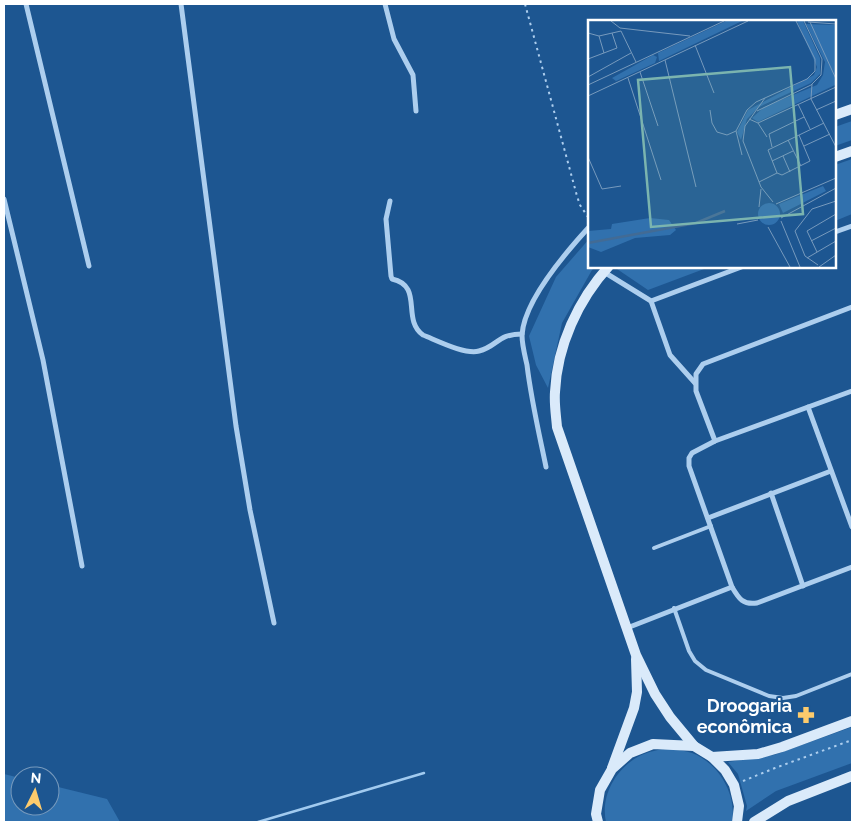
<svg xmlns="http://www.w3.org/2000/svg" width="856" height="826" font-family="Raleway,sans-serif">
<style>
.green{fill:#3171ae}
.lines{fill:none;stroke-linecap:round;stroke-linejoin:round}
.stream{stroke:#a1caef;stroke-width:2.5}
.path{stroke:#adceee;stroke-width:2;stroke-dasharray:2.5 4;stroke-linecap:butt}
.lane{stroke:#adceee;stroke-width:4}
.street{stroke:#adceee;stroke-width:5}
.secondary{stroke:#daeafa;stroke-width:10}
.labels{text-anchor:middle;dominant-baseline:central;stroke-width:4;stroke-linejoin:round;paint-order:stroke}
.poi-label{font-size:18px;font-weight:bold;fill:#fff;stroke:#1d5691;text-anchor:end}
.inset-river{fill:none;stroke:#426b95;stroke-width:2.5}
.inset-road{fill:none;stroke:#779abd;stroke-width:1}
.view{fill:#7bb4af;fill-opacity:0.15;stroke:#7bb4af;stroke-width:2.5}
.inset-edge{fill:none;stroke:#fff;stroke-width:2.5}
</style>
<rect width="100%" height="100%" fill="#1d5691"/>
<g class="green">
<path d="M852,121V140L835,146V127Z"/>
<path d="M852,159V214L835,221V165Z"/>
<path d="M590,238V266H596L592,270L562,323L548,388L536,365L529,336L556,277Z"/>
<path d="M621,266H712L648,290L617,269Z"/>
<path d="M852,727V763L776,791L746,811L747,806L738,774L728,762L774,755Z"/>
<path d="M673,749C680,750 686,751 692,753C719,763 737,795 732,822H606C599,791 623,757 654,751C660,749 667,749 673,749Z"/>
<path d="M4,774L20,778V806H50V785L107,799L120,822H4Z"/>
</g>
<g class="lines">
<path class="stream" d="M258,822L424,773"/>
<g class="path">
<path d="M525,4L577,196L580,205L590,220"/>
<path d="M743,781L775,768L852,740"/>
</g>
<g class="lane">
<path d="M654,548L711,526"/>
<path d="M674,608L689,651L695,661L706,670L769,696L783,698L796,696L852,674"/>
</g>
<g class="street">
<path d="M26,4L89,266"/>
<path d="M181,4L236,426L250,510L274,623"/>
<path d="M385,4L394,39L413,75L416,111"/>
<path d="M4,199L43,360L82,566"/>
<path d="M390,201L386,219L391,276L392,279C424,286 401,319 423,335C436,340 465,355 479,351C498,346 497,334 522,334"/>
<path d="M835,232L852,226"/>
<path d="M604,272L651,301L744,266"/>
<path d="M651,301L670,355L695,383"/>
<path d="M852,391L715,441L692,453L689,458V466L732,587C739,599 743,605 757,603L852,567"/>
<path d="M808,407L852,527"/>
<path d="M715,441L696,391V374L703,364L852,307"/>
<path d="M546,467C539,433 531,399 527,365C525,356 522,345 522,335C524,300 567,251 590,226"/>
<path d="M771,493L803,586"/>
<path d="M708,518L831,471"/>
<path d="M627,628L732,587"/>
</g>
<g class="secondary">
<path d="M835,115L852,109"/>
<path d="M835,157L852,151"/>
<path d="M609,266C578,300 557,346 555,392C554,403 556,415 557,427L636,655L655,694L670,717L694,746"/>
<path d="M712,757L758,754L782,747L852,721"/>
<path d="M612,768L634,708L637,692L636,659"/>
<path d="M598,822L596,814L600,790L612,769L630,753L653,744L694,746L712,757L725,770L734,785L739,806L737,822"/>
<path d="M754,822L788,801L852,776"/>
</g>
</g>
<defs>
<g id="pharmacy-bare" transform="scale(1.35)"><path d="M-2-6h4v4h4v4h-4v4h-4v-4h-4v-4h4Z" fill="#fdcb6c" stroke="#1d5691" stroke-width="2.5" paint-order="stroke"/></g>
</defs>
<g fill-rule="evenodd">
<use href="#pharmacy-bare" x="806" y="715"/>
</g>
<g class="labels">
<g class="poi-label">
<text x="792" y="705">Droogaria<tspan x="792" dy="21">econômica</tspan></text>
</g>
</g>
<g transform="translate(588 20)">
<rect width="248" height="248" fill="#1d5691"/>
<path d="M138,1H154L71,41L70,33ZM209,1H215L232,38V54L223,63L171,87L159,99L153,120L149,112L160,90L226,55L229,47ZM218,4L247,5V65L170,102L164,98L176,87L229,65L235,55L237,42ZM65,35L69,37L67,43L28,61L24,58ZM235,166L238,171L195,193L191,184ZM170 194a11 11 0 1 1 22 0a11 11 0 1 1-22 0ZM62,198L81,200L88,210L82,215L47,218L13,232L0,227V211L23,209L24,204Z" fill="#3171ae"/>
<path class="inset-river" d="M0,223L108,203L137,191"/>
<path class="inset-road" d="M23,1L32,8L102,16M220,2L248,4M222,2L248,59M0,13L11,16L33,11L48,42M11,16L16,33M107,25L126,73M0,39L29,28L24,13M77,40L108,167M52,52L70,106M0,57L43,33M40,58L73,160M224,64L223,79L248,127M0,65L136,1M0,76L160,1M177,78L157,106L155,121L173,167L185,182M210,84L222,109M122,90L124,103L129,112L139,115L148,111M228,90L248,81M169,91L223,65L233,55L234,39L216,1M161,99L170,103L248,67M170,103L179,117M200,120L213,146M216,126L242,114M184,127L181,114L216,97M154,135L148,111L159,90L168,82L219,59L227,51V39L208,1M195,136L202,152M0,137L14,169L33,166M184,141L205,131M189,153L180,130L236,103M171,162L189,153L194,155L222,141L211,115M188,184L248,158M171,187L173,169M193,198L248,168M193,201L212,247M149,204L170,200M180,207L202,247M223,221L248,208M229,232L219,211L248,194M219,238L248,221M230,245L217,236L207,211L224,189L248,181M231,247L248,235"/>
<path class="view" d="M202,47L215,194L63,207L50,60Z"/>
<rect width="248" height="248" class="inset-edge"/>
</g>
<rect width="856" height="826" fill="none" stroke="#ffffff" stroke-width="10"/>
<g transform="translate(35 791) rotate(5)"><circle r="24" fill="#1d5691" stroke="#779abd"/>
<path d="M0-4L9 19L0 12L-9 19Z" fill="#fdcb6c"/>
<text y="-8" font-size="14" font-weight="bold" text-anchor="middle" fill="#ffffff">N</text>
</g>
</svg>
